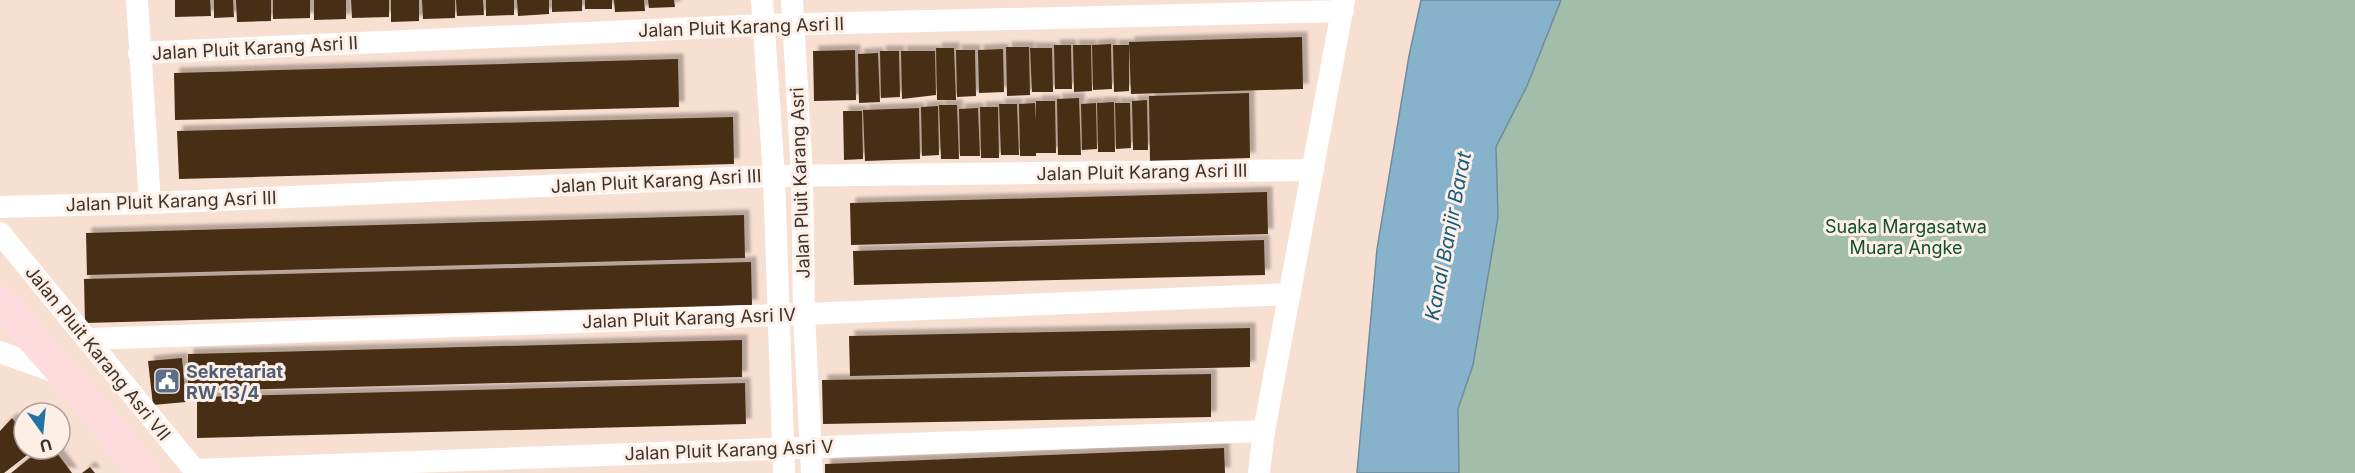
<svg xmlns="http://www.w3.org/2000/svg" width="2355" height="473" font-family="Inter,sans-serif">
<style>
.green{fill:#a2bdaa}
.water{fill:#87b2cb;stroke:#708c9c;stroke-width:1.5}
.building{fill:#4a2e13;filter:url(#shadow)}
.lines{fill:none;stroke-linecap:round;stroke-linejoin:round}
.street{stroke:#fff;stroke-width:22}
.secondary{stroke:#fedcde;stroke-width:32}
.labels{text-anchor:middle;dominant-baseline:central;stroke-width:6;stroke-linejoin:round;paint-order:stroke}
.street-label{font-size:18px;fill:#3c332d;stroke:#fdeee6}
.park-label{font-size:18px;fill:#0d512e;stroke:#fdeee6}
.service-label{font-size:18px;font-weight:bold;fill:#4e5e75;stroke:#fdeee6;text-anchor:start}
.water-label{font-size:20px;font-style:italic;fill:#145f81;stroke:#fdeee6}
</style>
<defs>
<filter id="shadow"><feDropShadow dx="5.5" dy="-5.5" stdDeviation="1.5" flood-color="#0004"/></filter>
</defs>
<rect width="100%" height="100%" fill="#f7dfd1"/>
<path class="green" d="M1561,0H2355V473H1459L1458,409L1473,365L1498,217L1496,147L1527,86Z"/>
<path class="water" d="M1421,0H1561L1527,86L1496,147L1498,217L1473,365L1458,409L1459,473H1357L1377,249L1409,56Z"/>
<g class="building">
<path d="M175,0H210L211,16L175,17Z"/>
<path d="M214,0H233L234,17L214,18Z"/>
<path d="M236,0H271V21L237,22Z"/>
<path d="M273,0H310V18L273,19Z"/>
<path d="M314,0H346V19L314,20Z"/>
<path d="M351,0H389V17L352,18Z"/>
<path d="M391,0H419V21L391,22Z"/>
<path d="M422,0H455V18L423,19Z"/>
<path d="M456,0H483L484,15L457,16Z"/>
<path d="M486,0H514V15L486,16Z"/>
<path d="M517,0H549V14L518,16Z"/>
<path d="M552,0H582V11L552,12Z"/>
<rect x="585" y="0" width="27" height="9"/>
<path d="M614,0H644L645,11L615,12Z"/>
<path d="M648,0H674L675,7L649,8Z"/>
<path d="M1302,37L1303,89L1131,94L1129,42Z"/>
<path d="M1111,44L1112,89L1093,90L1092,45Z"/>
<path d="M1054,45H1071L1072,89H1055Z"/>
<path d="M1073,45H1091L1092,91L1074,92Z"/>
<path d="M1113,45H1129V91L1114,92Z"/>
<path d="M1006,47H1029L1030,95L1007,96Z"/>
<path d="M936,48H954L956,100H937Z"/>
<path d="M1030,48H1052L1053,92H1032Z"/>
<path d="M1003,49L1004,92L979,93L978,50Z"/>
<path d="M855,50L856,100L814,101L813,51Z"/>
<path d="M956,50H975L976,96L957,97Z"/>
<path d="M880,51H899L900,97L881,98Z"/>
<path d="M901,51H935L936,95L902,99Z"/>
<path d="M878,53L880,102L859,103L858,54Z"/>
<path d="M678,59L679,107L175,120L174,73Z"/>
<path d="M1249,93L1250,158L1150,161L1149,96Z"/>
<path d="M1079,98L1081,155H1058L1057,99Z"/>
<path d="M1147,100L1148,150H1133L1132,101Z"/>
<path d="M1036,101H1055L1056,153H1036V156H1020L1019,104L1035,103L1036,121Z"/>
<path d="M1114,102L1115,152H1098L1097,103Z"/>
<path d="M1096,103L1097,149L1082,150L1081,104Z"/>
<path d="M1115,103H1130L1131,148L1116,149Z"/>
<path d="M999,104H1017L1019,155H1001Z"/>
<path d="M939,105H957L959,159H941Z"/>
<path d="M938,106L939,155L922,156L921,107Z"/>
<path d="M980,107H998L999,158H981Z"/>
<path d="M919,108L920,159L865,161L863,110Z"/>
<path d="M978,108L980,156H960L959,109Z"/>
<path d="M843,111H862L863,159L844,160Z"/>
<path d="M733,117L734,164L179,179L177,131Z"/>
<path d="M1267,192L1268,234L851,245L850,203Z"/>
<path d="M744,215L745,258L87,275L86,233Z"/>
<path d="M1264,240L1265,275L854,285L853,251Z"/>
<path d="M751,262L752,305L85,323L84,279Z"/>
<path d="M1250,328V367L850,376L849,336Z"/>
<path d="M742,340V377L188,391V354Z"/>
<path d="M182,358L186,402L153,405L148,361Z"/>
<path d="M1211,374V417L823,424L822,380Z"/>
<path d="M745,383L746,424L197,438V397Z"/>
<path d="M12,418L24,434V449H35L4,473H0V431Z"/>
<path d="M1224,448L1225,473H825V464Z"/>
<path d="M41,449H54L72,473H11Z"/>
<path d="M90,467L95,473H82Z"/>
</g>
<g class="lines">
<g class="street">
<path d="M137,0L150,203"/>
<path d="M762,0L774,176L784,473"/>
<path d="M792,0L802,175L804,314L812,473"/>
<path d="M139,53L763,25L1343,11"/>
<path d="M0,207L150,203L774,176L1313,170"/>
<path d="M0,233L197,473"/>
<path d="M87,339L779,315L1290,294"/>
<path d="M0,352L64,375"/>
<path d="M194,470L1264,431"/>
<path d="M1259,473L1264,431L1344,0"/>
</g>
<path class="secondary" d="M0,302L66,376L146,473"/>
</g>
<defs>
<g id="civic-square" transform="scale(1.35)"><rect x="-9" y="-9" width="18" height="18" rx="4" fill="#5c6f8a" stroke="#fdeee6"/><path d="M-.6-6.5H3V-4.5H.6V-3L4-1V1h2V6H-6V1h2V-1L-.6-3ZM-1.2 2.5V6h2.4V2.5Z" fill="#fff"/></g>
</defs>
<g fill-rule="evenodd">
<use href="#civic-square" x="167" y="381"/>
</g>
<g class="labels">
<g class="street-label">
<text transform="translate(741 27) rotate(-2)">Jalan Pluit Karang Asri II</text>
<text transform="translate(255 48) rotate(-3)">Jalan Pluit Karang Asri II</text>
<text transform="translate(1142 172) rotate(-1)">Jalan Pluit Karang Asri III</text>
<text transform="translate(656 181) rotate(-3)">Jalan Pluit Karang Asri III</text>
<text transform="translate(800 183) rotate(-92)">Jalan Pluit Karang Asri</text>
<text transform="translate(171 201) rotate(-2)">Jalan Pluit Karang Asri III</text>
<text transform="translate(689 318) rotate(-2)">Jalan Pluit Karang Asri IV</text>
<text transform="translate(98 353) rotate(51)">Jalan Pluit Karang Asri VII</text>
<text transform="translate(729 450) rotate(-2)">Jalan Pluit Karang Asri V</text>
</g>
<g class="park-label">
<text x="1906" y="226">Suaka Margasatwa<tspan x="1906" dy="21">Muara Angke</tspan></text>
</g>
<g class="service-label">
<text x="186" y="371">Sekretariat<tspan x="186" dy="21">RW 13/4</tspan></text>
</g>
<g class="water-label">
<text transform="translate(1448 236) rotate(-79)">Kanal Banjir Barat</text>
</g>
</g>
<g transform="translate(42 431) rotate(165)"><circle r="28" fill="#fdeee6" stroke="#b0a39c" stroke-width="1.5"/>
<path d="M0-4.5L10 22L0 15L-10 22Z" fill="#2274a5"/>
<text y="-9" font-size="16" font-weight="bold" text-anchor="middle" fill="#3c332d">U</text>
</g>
</svg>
